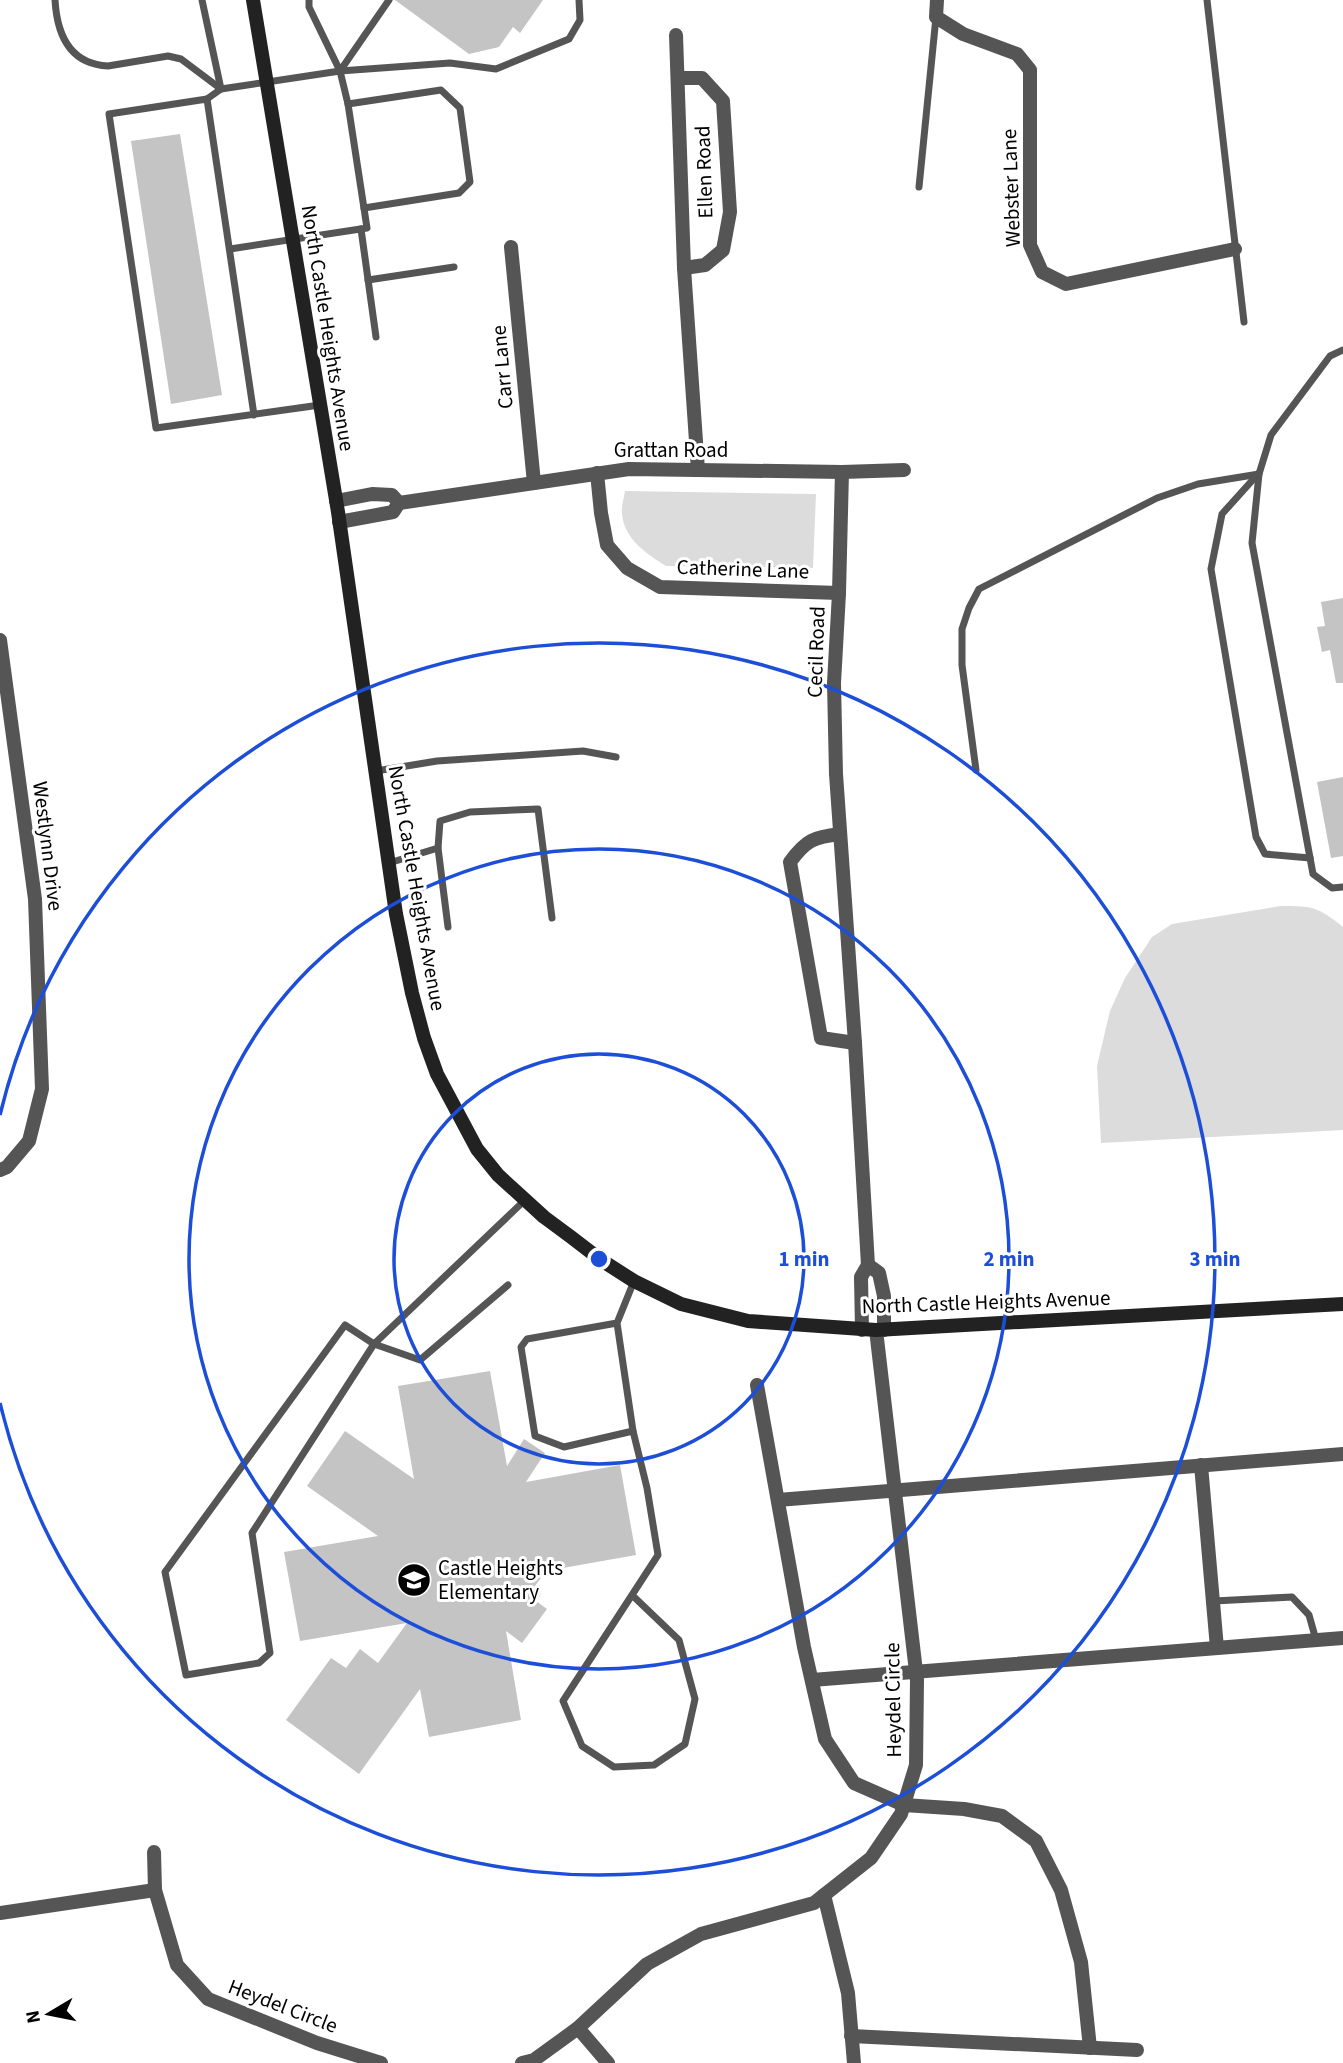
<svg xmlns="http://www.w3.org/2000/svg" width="1343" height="2063" font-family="'Source Sans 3',sans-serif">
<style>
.green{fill:#dcdcdc}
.building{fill:#c4c4c4}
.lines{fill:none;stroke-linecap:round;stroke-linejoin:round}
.lane{stroke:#555;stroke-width:7}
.street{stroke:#555;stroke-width:14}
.secondary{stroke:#222;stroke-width:14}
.ring{fill:none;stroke:#1d4ed8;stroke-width:3.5}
.labels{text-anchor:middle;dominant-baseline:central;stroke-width:6;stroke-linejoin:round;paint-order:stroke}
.street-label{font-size:21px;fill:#000;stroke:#fff}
.poi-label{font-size:21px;fill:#000;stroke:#fff;text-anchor:start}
.centre{fill:#1d4ed8;stroke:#fff;stroke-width:3.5}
.ring-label{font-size:21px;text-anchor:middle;font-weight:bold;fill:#1d4ed8;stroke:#fff;stroke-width:6;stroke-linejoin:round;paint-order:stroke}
</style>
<rect width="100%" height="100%" fill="#fff"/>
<g class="green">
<path d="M625,491L816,494L813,568L666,566C647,554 624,539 622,514C621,507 624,498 625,491Z"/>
<path d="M1281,906C1313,906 1318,907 1343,927V1130L1101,1143L1097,1066L1110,1011L1125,978L1152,937L1172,924Z"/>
</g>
<g class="building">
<path d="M395,0H543L520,33L513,27L499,47L469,54Z"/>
<path d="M180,134L222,395L171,404L131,141Z"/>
<path d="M1343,598V683H1336L1330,650L1322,652L1317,627L1325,626L1321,602Z"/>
<path d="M1343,777V856L1331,858L1317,782Z"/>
<path d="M490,1371L507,1466L524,1439L545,1453L526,1482L620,1465L636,1555L546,1571L532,1590L540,1596L536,1601L547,1609L522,1643L506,1631L521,1720L429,1737L420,1689L359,1774L286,1720L331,1658L346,1668L360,1649L378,1663L407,1623L300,1641L284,1552L378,1536L307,1486L345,1431L414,1479L398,1386Z"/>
</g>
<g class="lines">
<g class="lane">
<path d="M55,0C57,34 69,64 108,66L168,56L181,59L221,89L207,99"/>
<path d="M202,0L221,89L340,71L450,63L496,69L569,39L580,20L579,0"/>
<path d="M1207,0L1244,322"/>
<path d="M340,71L389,0"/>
<path d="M348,104L441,90L460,108L470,182L459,193L364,208"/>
<path d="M919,187L936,17"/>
<path d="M361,229L376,337"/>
<path d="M230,249L367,228L348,104L340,71L309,7V0"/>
<path d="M368,280L454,267"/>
<path d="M1343,350L1330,356L1271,435L1259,474L1252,543L1313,874L1332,888L1343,887"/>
<path d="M254,415L207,99L109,114L156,428L320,405"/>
<path d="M1258,474L1222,514L1211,569L1256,837L1265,854L1310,858"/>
<path d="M976,770L962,665V629L969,608L979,589L1157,498L1198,484L1259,474"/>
<path d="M376,771L437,761L583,751L616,757"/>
<path d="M438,848L448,927"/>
<path d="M389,863L438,848L440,821L470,812L538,809L552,918"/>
<path d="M508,1285L420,1360L374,1344L345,1325L165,1572L186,1675L259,1663L270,1653L252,1533L374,1344L525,1200"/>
<path d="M617,1323L633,1431L564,1447L535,1436L521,1347L527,1339L617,1323L634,1281"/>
<path d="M632,1595L679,1640L695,1699L685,1744L654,1765L614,1767L582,1746L563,1701L658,1555L647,1488L633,1431"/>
<path d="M1214,1601L1292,1597L1309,1615L1316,1640"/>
</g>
<g class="street">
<path d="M937,0L936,17L963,34L1017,54L1030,70V245L1042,272L1066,284L1235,249"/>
<path d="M676,35L684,268L698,470"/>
<path d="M678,78H702L723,101L730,212L723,250L705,265L684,268"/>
<path d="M511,247L534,483"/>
<path d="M842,472L839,593L834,683L836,774L855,1043L868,1265"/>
<path d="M597,473L601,513L607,545L627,568L660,587L839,593"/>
<path d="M336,501L372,494L392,495L399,503"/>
<path d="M399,503L629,469L842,472L904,470"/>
<path d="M339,522L393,512L399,503"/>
<path d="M0,640L35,899L42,1089L29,1141L7,1167L0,1170"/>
<path d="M840,834C814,837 806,840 790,862L821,1038L855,1043"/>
<path d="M868,1265L879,1273L884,1296V1330"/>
<path d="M862,1330L861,1277L868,1265"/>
<path d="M757,1385L804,1647L825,1739L854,1783L904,1805L964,1809L1002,1816L1036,1841L1061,1890L1081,1962L1090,2048"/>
<path d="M1201,1465L1217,1648"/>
<path d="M778,1500L1343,1454"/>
<path d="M812,1680L1343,1638"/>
<path d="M154,1852L155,1890L177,1965L208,1999L317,2043L381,2063"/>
<path d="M824,1895L848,1993L854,2063"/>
<path d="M0,1913L155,1890"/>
<path d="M578,2028L608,2063"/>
<path d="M851,2036L1137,2050"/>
<path d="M522,2063L534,2060L578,2028L647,1964L701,1934L814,1903L871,1858L901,1814L916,1765L917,1680L876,1330"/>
</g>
<path class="secondary" d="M253,0L338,512L396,914L412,993L424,1038L437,1074L477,1149L498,1175L544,1217L571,1237L601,1260L634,1281L681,1304L748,1321L876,1330L1343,1304"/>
</g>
<g class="ring">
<circle cx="599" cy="1259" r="205"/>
<circle cx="599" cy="1259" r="410"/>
<path d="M0 1115A616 616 0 1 1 0 1403"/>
</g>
<defs>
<g id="school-disc" transform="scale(1.75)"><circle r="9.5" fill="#000" stroke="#fff"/><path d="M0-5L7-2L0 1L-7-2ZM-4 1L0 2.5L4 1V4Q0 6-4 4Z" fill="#fff"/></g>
</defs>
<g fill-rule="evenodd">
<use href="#school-disc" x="414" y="1580"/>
</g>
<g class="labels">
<g class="street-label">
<text transform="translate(704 172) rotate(-92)">Ellen Road</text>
<text transform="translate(1011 188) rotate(-92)">Webster Lane</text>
<text transform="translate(328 328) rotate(81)">North Castle Heights Avenue</text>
<text transform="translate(502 367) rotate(-95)">Carr Lane</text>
<text x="671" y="450">Grattan Road</text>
<text transform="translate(743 569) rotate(2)">Catherine Lane</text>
<text transform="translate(816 652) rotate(-88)">Cecil Road</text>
<text transform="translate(48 846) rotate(83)">Westlynn Drive</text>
<text transform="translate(417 888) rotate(80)">North Castle Heights Avenue</text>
<text transform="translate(986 1302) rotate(-2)">North Castle Heights Avenue</text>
<text transform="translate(893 1700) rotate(-91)">Heydel Circle</text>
<text transform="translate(283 2006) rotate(21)">Heydel Circle</text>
</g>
<g class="poi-label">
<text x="438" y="1568">Castle Heights<tspan x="438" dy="24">Elementary</tspan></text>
</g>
</g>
<circle cx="599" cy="1259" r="10" class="centre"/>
<g class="ring-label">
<text x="804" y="1266">1 min</text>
<text x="1009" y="1266">2 min</text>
<text x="1215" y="1266">3 min</text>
</g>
<g transform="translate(49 2014) rotate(260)" stroke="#ffffff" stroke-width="5" paint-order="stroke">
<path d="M0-5L12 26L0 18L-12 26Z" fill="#000000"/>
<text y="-10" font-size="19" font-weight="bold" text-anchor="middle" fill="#000000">N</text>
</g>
</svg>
